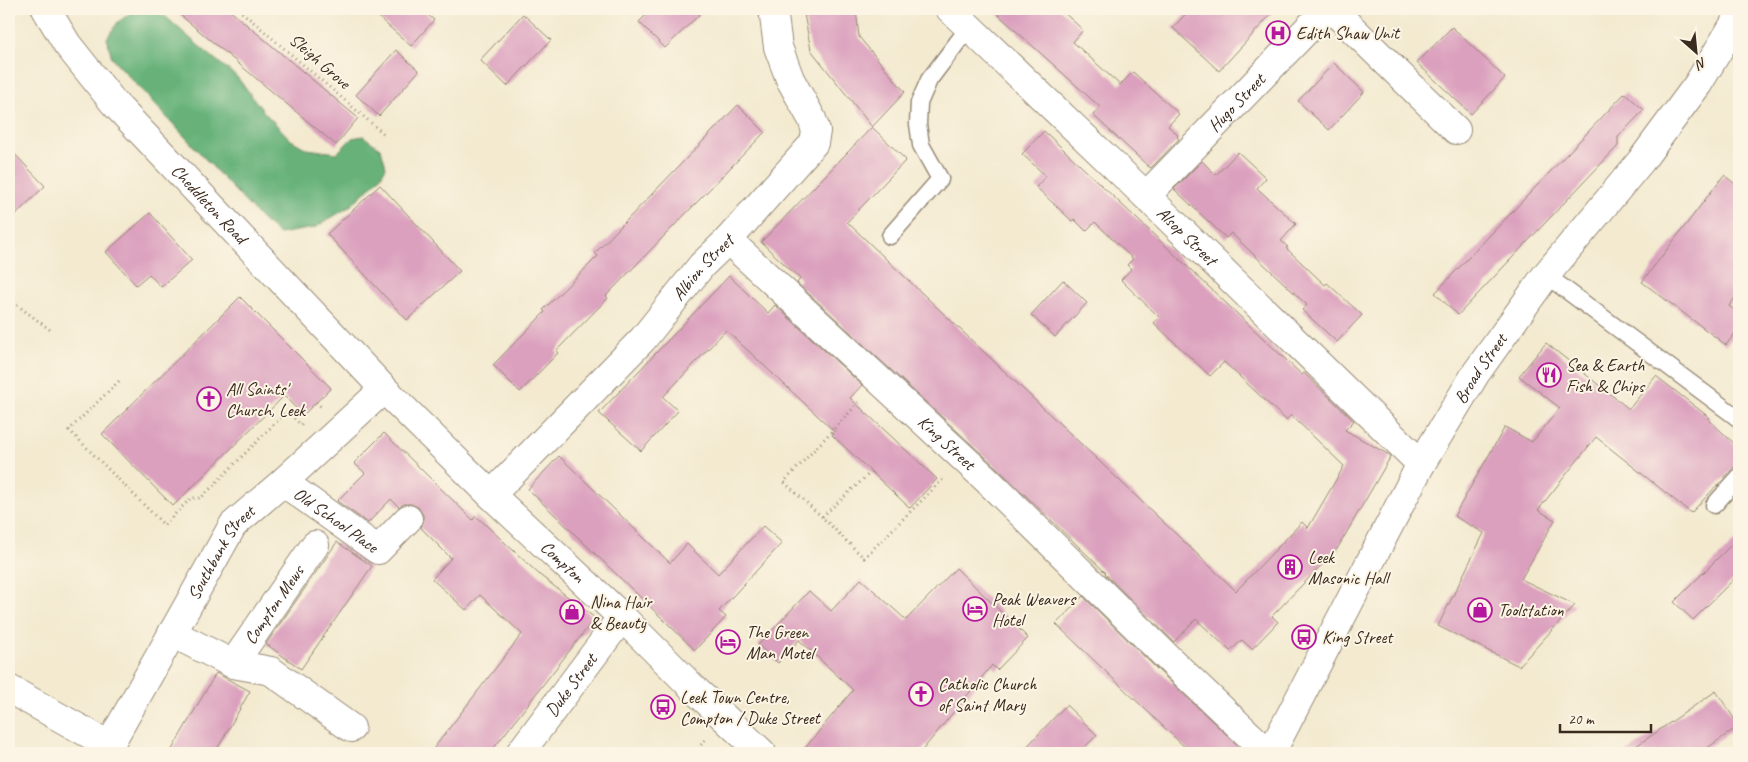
<svg xmlns="http://www.w3.org/2000/svg" width="1748" height="762" font-family="Caveat,sans-serif">
<style>
.forest{fill:#67b27a;stroke:#516e4c}
.building{fill:#dba0be}
.lines{fill:none;stroke-linecap:round;stroke-linejoin:round}
.service-casing{stroke:#978a77;stroke-width:19}
.minor-casing{stroke:#978a77;stroke-width:30}
.tertiary-casing{stroke:#978a77;stroke-width:30}
.trunk-casing{stroke:#978a77;stroke-width:30}
.path{stroke:#978a77;stroke-width:3;stroke-dasharray:1 4;stroke-linecap:butt}
.service{stroke:#fff;stroke-width:16}
.minor{stroke:#fff;stroke-width:28}
.tertiary{stroke:#fff;stroke-width:28}
.trunk{stroke:#fff;stroke-width:28}
.labels{text-anchor:middle;dominant-baseline:central;stroke-width:4;stroke-linejoin:round;paint-order:stroke}
.poi-label{font-size:18px;fill:#3b2a1e;stroke:#fcf5e5;text-anchor:start}
.street-label{font-size:18px;fill:#3b2a1e;stroke:#fcf5e5}
</style>
<rect width="100%" height="100%" fill="#fcf5e5"/>
<filter id="ink" filterUnits="userSpaceOnUse"><feTurbulence type="fractalNoise" baseFrequency=".02" numOctaves="2"/><feDisplacementMap in="SourceGraphic" scale="10" xChannelSelector="R" yChannelSelector="G"/><feConvolveMatrix kernelMatrix="1 2 1 2 8 2 1 2 1" color-interpolation-filters="sRGB"/></filter>
<filter id="wash" filterUnits="userSpaceOnUse"><feTurbulence type="fractalNoise" baseFrequency=".0096" numOctaves="4" result="noise"/><feDisplacementMap in="SourceGraphic" scale="20" xChannelSelector="R" yChannelSelector="G"/><feGaussianBlur stdDeviation="1.12" result="paint"/><feColorMatrix in="noise" values="0 0 0 0 0 0 0 0 0 0 0 0 0 0 0 0 0 1.4 0 .05"/><feComposite in="paint" operator="in"/></filter>
<g filter="url(#wash)">
<rect width="100%" height="100%" fill="#f3ead0"/>
<path class="forest" d="M136,9H150L166,17L199,46L237,77L264,112L291,140L307,149L337,153L352,138L363,136L381,149L386,167L379,179L349,207L314,228L279,234L261,219L112,58L107,38L118,22Z"/>
<g id="blocks">
<g class="building">
<path d="M173,9H228L358,118L336,145Z"/>
<path d="M369,9H421L434,20L411,46Z"/>
<path d="M652,9H705L665,48L639,22Z"/>
<path d="M803,9H856L859,37L905,92L872,127L811,50Z"/>
<path d="M992,9H1060L1083,30L1073,42L1120,85L1133,72L1179,114L1168,126L1178,135L1177,137L1179,139L1151,168L1149,167L1093,115L1100,107Z"/>
<path d="M1190,9H1276L1219,71L1173,28Z"/>
<path d="M523,14L551,40L507,86L480,60Z"/>
<path d="M1452,27L1505,78L1471,114L1417,63Z"/>
<path d="M396,50L419,71L379,116L356,95Z"/>
<path d="M1334,63L1364,92L1329,130L1298,101Z"/>
<path d="M1625,93L1644,110L1618,137V146L1458,315L1435,293Z"/>
<path d="M738,105L765,132L606,296L608,298L556,351L558,353L520,392L493,365L545,312L543,310L598,256L595,253Z"/>
<path d="M872,127L906,160L847,222L1236,591L1302,522L1308,528L1344,466L1291,415L1286,420L1224,362L1210,376L1154,323L1159,317L1121,280L1131,269L1127,265L1133,259L1095,222L1086,231L1074,219L1072,221L1036,187L1046,176L1022,154L1044,131L1302,375L1304,373L1354,421L1345,430L1391,456L1337,549L1272,616L1278,622L1252,649L1242,640L1230,651L1196,619L1174,642L1105,574L1106,573L997,468L797,283L800,279L761,242Z"/>
<path d="M9,148L45,186L9,221Z"/>
<path d="M1238,152L1266,178L1257,188L1296,224L1281,241L1288,247L1286,248L1325,285L1327,283L1362,315L1337,342L1302,310L1307,305L1251,252L1231,233L1226,238L1174,189L1202,161L1216,175Z"/>
<path d="M1724,175L1739,187V292L1729,306L1739,314V328L1726,345L1642,282Z"/>
<path d="M380,185L460,271L407,320L327,234Z"/>
<path d="M150,213L192,260L161,287L149,274L136,285L106,252Z"/>
<path d="M729,276L768,313L775,305L862,385L850,398L937,479L910,508L832,435L835,432L726,330L663,397L678,411L641,451L599,413Z"/>
<path d="M1063,280L1087,303L1055,337L1031,315Z"/>
<path d="M240,297L331,388L303,415L284,396L173,506L102,434Z"/>
<path d="M1546,343L1629,409L1656,376L1710,418L1708,419L1739,448V462L1691,513L1596,437L1538,510L1555,520L1521,579L1575,605L1519,666L1438,626L1484,533L1454,516L1505,427L1532,442L1560,408L1519,376Z"/>
<path d="M384,433L473,520L476,516L541,576L595,618L490,753H430L522,634L480,595L466,610L432,579L451,558L421,528L423,522V515L418,507L411,504H404L399,507L391,499L368,523L337,501L365,473L354,463Z"/>
<path d="M559,456L670,563L687,544L718,574L763,526L782,543L719,611L726,617L695,650L528,489Z"/>
<path d="M1739,537V574L1693,620L1674,602Z"/>
<path d="M337,542L372,566L301,669L266,644Z"/>
<path d="M956,568L1028,638L997,670L992,665L920,753H801L853,690L799,640L778,663L758,645L809,591L831,611L861,579L906,620Z"/>
<path d="M1083,596L1158,670L1246,753H1191L1056,624Z"/>
<path d="M216,673L250,691L215,753H170Z"/>
<path d="M1716,691L1739,726L1700,753H1626Z"/>
<path d="M1066,705L1097,735L1079,753H1021Z"/>
</g>
</g>
</g>
<g filter="url(#ink)">
<use href="#blocks" fill-opacity="0" stroke="#978a77" stroke-width="1"/>
<g class="lines">
<g class="service-casing">
<g id="service">
<path d="M890,236L940,179L921,145L918,124L919,103L929,80L969,27"/>
<path d="M1546,275L1739,419"/>
<path d="M1714,505L1739,477"/>
</g>
</g>
<g class="minor-casing">
<g id="minor">
<path id="s1" d="M950,9L1146,196L1421,464"/>
<path d="M1332,9L1456,130"/>
<path id="s2" d="M1146,196L1327,9"/>
<path id="s3" d="M728,240L986,479L1169,659L1268,753"/>
<path id="s4" d="M283,482L378,550L408,519"/>
<path id="s5" d="M491,495L643,339L702,265L728,240L814,143L816,131L812,119L790,79L778,47L773,9"/>
<path d="M172,633L233,664L271,671L351,728"/>
<path id="s6" d="M233,664L315,545"/>
<path d="M9,689L109,745"/>
<path id="s7" d="M520,753L622,617"/>
</g>
</g>
<g class="tertiary-casing">
<g id="tertiary">
<path id="s8" d="M105,753L233,525L283,482L384,389"/>
</g>
</g>
<g class="trunk-casing">
<g id="trunk">
<path id="s9" d="M46,9L67,44L114,103L384,389L491,495L622,617L693,688L762,753"/>
<path id="s10" d="M1271,753L1421,464L1476,373L1546,275L1641,161L1698,84L1739,16"/>
</g>
</g>
<g class="path">
<path d="M238,9L384,134"/>
<path d="M9,299L53,332"/>
<path d="M119,381L69,430L164,525L191,498H201L287,411L301,425L302,424"/>
<path d="M316,402L322,408"/>
<path d="M871,472L822,517L864,558L943,479"/>
<path d="M822,517L784,482L860,401"/>
<path d="M695,753L706,738"/>
</g>
<use href="#service" class="service"/>
<use href="#minor" class="minor"/>
<use href="#tertiary" class="tertiary"/>
<use href="#trunk" class="trunk"/>
</g>
</g>
<defs>
<g id="hospital-ring" transform="scale(1.25)"><circle r="9.5" fill="#fcf5e5" stroke="#b5179e" stroke-width="1.5"/><path d="M-5-5h3v3.5h4V-5h3V5h-3V1.5h-4V5h-3Z" fill="#b5179e"/></g>
<g id="restaurant-ring" transform="scale(1.25)"><circle r="9.5" fill="#fcf5e5" stroke="#b5179e" stroke-width="1.5"/><path d="M-5-6h1v4h1v-4h1v4h1v-4h1v5L-1.5 .5V6h-2V.5L-5-1ZM5-6V6H3V1.5H1.5Q1.5-4 5-6Z" fill="#b5179e"/></g>
<g id="church-ring" transform="scale(1.25)"><circle r="9.5" fill="#fcf5e5" stroke="#b5179e" stroke-width="1.5"/><path d="M-1.2-6h2.4v3.5h3.3v2.4h-3.3V6h-2.4V-.1h-3.3v-2.4h3.3Z" fill="#b5179e"/></g>
<g id="building-ring" transform="scale(1.25)"><circle r="9.5" fill="#fcf5e5" stroke="#b5179e" stroke-width="1.5"/><path d="M-4-6H4V6H1V3H-1V6H-4ZM-2.5-4.3h1.7v1.8h-1.7ZM.8-4.3h1.7v1.8H.8ZM-2.5-1h1.7V.8h-1.7ZM.8-1h1.7V.8H.8Z" fill="#b5179e"/></g>
<g id="hotel-ring" transform="scale(1.25)"><circle r="9.5" fill="#fcf5e5" stroke="#b5179e" stroke-width="1.5"/><path d="M-6-4.5h1.5V1H6V5H4.5V3h-9V5H-6ZM-4 0a1.8 1.8 0 1 1 3.6 0ZM.5 0V-2.5h3Q6-2.5 6 0Z" fill="#b5179e"/></g>
<g id="shop-ring" transform="scale(1.25)"><circle r="9.5" fill="#fcf5e5" stroke="#b5179e" stroke-width="1.5"/><path d="M-5-2.5h2.3a2.7 3.5 0 0 1 5.4 0H5L5.5 6h-11ZM-1.5-2.5h3a1.5 2.3 0 0 0-3 0Z" fill="#b5179e"/></g>
<g id="bus-ring" transform="scale(1.25)"><circle r="9.5" fill="#fcf5e5" stroke="#b5179e" stroke-width="1.5"/><path d="M-5-6H5V4H4V6H2V4H-2V6H-4V4H-5ZM-3.5-4V0h7V-4ZM-3.5 1.2v1.5H-2V1.2ZM2 1.2v1.5H3.5V1.2Z" fill="#b5179e"/></g>
</defs>
<g fill-rule="evenodd">
<use href="#hospital-ring" x="1278" y="33"/>
<use href="#restaurant-ring" x="1549" y="375"/>
<use href="#church-ring" x="209" y="399"/>
<use href="#building-ring" x="1290" y="567"/>
<use href="#hotel-ring" x="975" y="609"/>
<use href="#shop-ring" x="1480" y="610"/>
<use href="#shop-ring" x="572" y="612"/>
<use href="#bus-ring" x="1304" y="637"/>
<use href="#hotel-ring" x="728" y="642"/>
<use href="#church-ring" x="921" y="694"/>
<use href="#bus-ring" x="663" y="707"/>
</g>
<g class="labels">
<g class="poi-label">
<text x="1296" y="33">Edith Shaw Unit</text>
<text x="1566" y="365">Sea &amp; Earth<tspan x="1566" dy="21">Fish &amp; Chips</tspan></text>
<text x="226" y="389">All Saints'<tspan x="226" dy="21">Church, Leek</tspan></text>
<text x="1308" y="557">Leek<tspan x="1308" dy="21">Masonic Hall</tspan></text>
<text x="992" y="599">Peak Weavers<tspan x="992" dy="21">Hotel</tspan></text>
<text x="590" y="602">Nina Hair<tspan x="590" dy="21">&amp; Beauty</tspan></text>
<text x="1498" y="610">Toolstation</text>
<text x="746" y="632">The Green<tspan x="746" dy="21">Man Motel</tspan></text>
<text x="1322" y="637">King Street</text>
<text x="938" y="684">Catholic Church<tspan x="938" dy="21">of Saint Mary</tspan></text>
<text x="680" y="697">Leek Town Centre,<tspan x="680" dy="21">Compton / Duke Street</tspan></text>
</g>
<g class="street-label">
<text transform="translate(320 61) rotate(41)">Sleigh Grove</text>
<text stroke="none"><textPath href="#s2" startOffset="130">Hugo Street</textPath></text>
<text stroke="none"><textPath href="#s9" startOffset="255">Cheddleton Road</textPath></text>
<text stroke="none"><textPath href="#s1" startOffset="328">Alsop Street</textPath></text>
<text stroke="none"><textPath href="#s5" startOffset="311">Albion Street</textPath></text>
<text stroke="none"><textPath href="#s10" startOffset="438">Broad Street</textPath></text>
<text stroke="none"><textPath href="#s3" startOffset="298">King Street</textPath></text>
<text stroke="none"><textPath href="#s4" startOffset="65">Old School Place</textPath></text>
<text stroke="none"><textPath href="#s8" startOffset="232">Southbank Street</textPath></text>
<text stroke="none"><textPath href="#s9" startOffset="758">Compton</textPath></text>
<text stroke="none"><textPath href="#s6" startOffset="72">Compton Mews</textPath></text>
<text stroke="none"><textPath href="#s7" startOffset="85">Duke Street</textPath></text>
</g>
</g>
<rect width="1748" height="762" fill="none" stroke="#fcf5e5" stroke-width="30"/>
<g transform="translate(1696 52) rotate(153)" stroke="#fcf5e5" stroke-width="4" paint-order="stroke">
<path d="M0-4L9 19L0 12L-9 19Z" fill="#3b2a1e"/>
<text y="-8" font-size="14" font-weight="bold" text-anchor="middle" fill="#3b2a1e">N</text>
</g>
<path d="M1560 724v8h91v-8" fill="none" stroke="#3b2a1e" stroke-width="2.5"/>
<text x="1568" y="724" font-size="15" fill="#3b2a1e" stroke="#fcf5e5" stroke-width="4" paint-order="stroke">20 m</text>
</svg>
